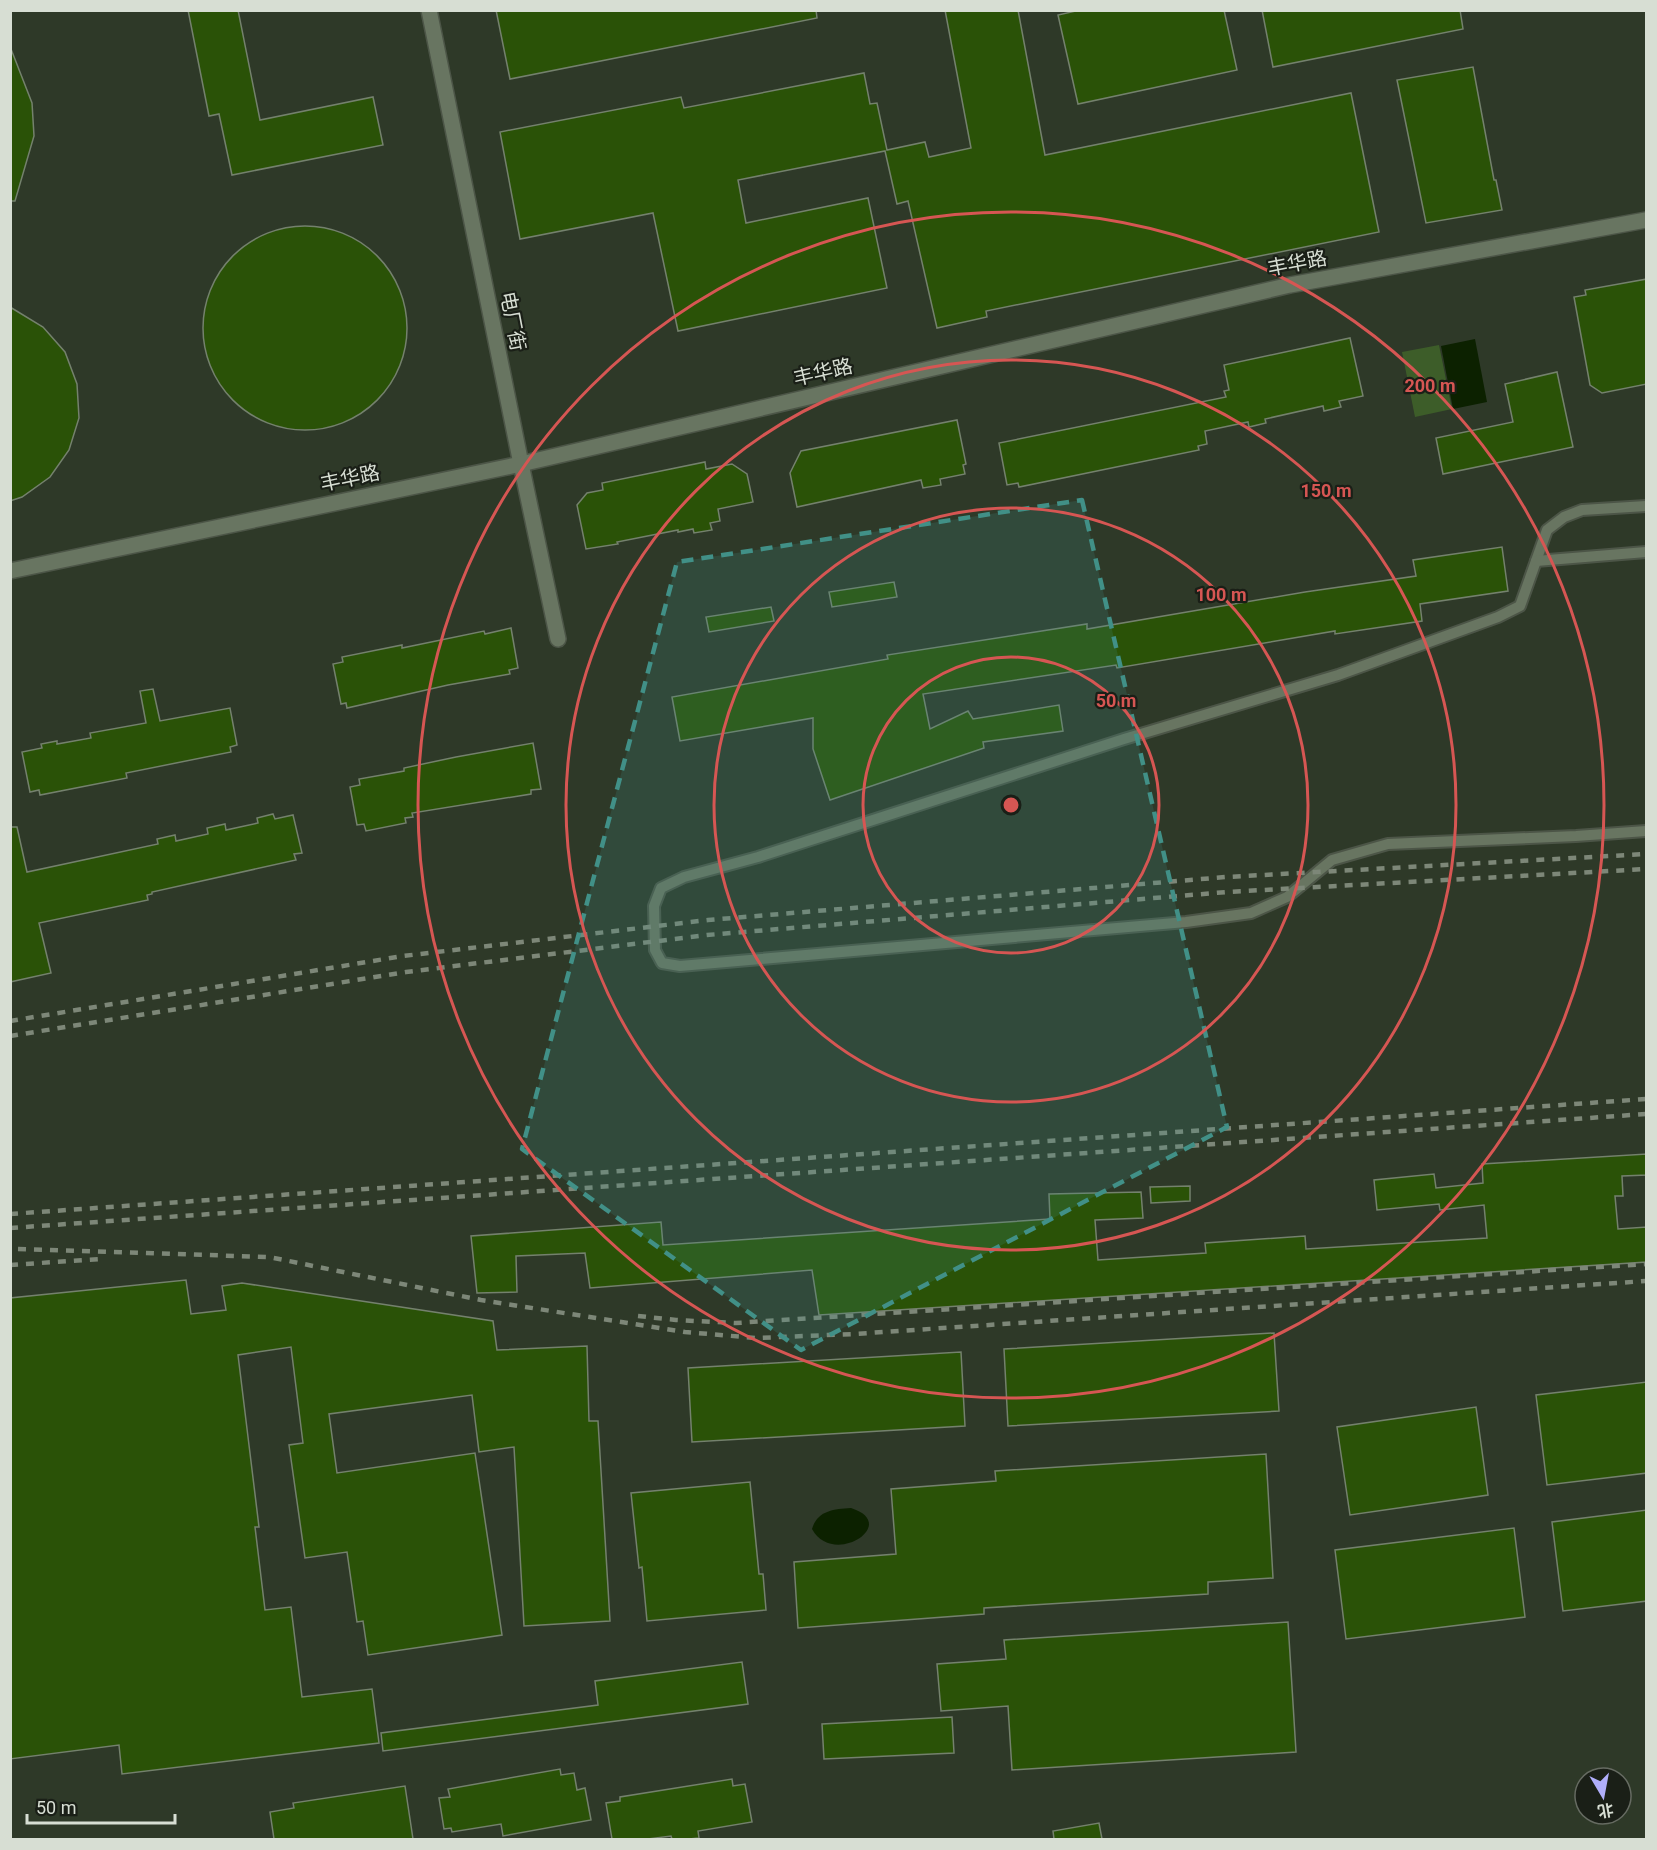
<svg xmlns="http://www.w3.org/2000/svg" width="1657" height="1850" font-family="Roboto,'Noto Sans SC',sans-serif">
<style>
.green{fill:#3d5d29}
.water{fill:#0c2100}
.building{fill:#2a5207;stroke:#74816d;stroke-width:1.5}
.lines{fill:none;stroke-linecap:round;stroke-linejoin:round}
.service-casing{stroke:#4c5547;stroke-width:14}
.minor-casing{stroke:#4c5547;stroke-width:18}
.tertiary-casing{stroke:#4c5547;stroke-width:18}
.service{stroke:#687561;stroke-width:10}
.minor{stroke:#687561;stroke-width:15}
.tertiary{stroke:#687561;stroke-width:15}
.rail{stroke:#7d8778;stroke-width:4.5;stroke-dasharray:8 8;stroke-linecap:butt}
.marked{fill:#419087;fill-opacity:0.2;stroke:#419087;stroke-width:4.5;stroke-dasharray:12 8;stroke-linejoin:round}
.ring{fill:none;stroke:#d65653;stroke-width:3}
.labels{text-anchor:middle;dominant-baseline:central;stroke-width:4.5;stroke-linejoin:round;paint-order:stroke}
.street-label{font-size:20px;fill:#d7ded3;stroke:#1a1f17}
.centre{fill:#d65653;stroke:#1a1f17;stroke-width:3}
.ring-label{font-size:18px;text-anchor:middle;font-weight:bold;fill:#d65653;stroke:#1a1f17;stroke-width:4.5;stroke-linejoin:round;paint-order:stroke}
</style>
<rect width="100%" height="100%" fill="#2e3928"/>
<path class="green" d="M1439,345L1452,409L1415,417L1402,352Z"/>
<g class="water">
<path d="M1475,339L1487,402L1453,409L1441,346Z"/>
<path d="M851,1508C901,1524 833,1568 812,1529C817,1511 833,1509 851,1508Z"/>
</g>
<g class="building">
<path d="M188,10H238L260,120L373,97L383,145L232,175L219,114L209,116Z"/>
<path d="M496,10H816L817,18L510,79Z"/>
<path d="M945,10H1018L1045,155L1351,93L1379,232L986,311L987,317L937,328L908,201L897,204L885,151L738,180L746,223L868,198L887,288L678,331L653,213L520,239L500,132L681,97L684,108L864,73L870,104L877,103L887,150L925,142L929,157L971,148Z"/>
<path d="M1080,10H1224L1237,70L1078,104L1058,15Z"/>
<path d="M1262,10H1460L1463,29L1273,67Z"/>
<path d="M11,49L32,103L34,136L15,201H10Z"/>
<path d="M1473,67L1494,180H1496L1502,210L1426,223L1397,80Z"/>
<circle cx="305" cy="328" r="102"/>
<path d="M1647,279V384L1602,393L1590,385L1574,297L1586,295L1585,290Z"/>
<path d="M10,307L43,327L65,352L77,384L79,418L69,450L50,477L22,497L10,501Z"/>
<path d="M1350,338L1363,396L1339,401L1341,407L1324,411L1323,406L1265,419L1266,423L1249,427L1248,422L1205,431L1207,444L1198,446L1199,450L1019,487L1018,483L1007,485L999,443L1226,397L1224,391L1229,390L1224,365Z"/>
<path d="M1557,372L1573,447L1443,474L1436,438L1513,422L1505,384Z"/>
<path d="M957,420L966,464L963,465L965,474L940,479L941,485L923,488L921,480L797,507L790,473L801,451Z"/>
<path d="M705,462L706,469L732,464L747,474L753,502L718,509L720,521L710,523L712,530L694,533L693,529L678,532V530L617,542L618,544L586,549L577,505L587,493L603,490L602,483Z"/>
<path d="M1502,547L1508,591L1420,604L1422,621L1335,634V631L1117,668L1116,665L923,694L930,729L968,711L973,719L1059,705L1063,731L983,742L984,748L830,800L813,749V718L680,741L672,697L888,659L887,655L1087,624V629L1305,592L1416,576L1413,560Z"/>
<path d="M894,582L897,597L832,607L829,592Z"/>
<path d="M771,607L774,621L709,632L706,617Z"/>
<path d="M511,628L518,668L509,670L510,674L448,685L347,708L346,703L341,704L333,664L343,662L342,657L402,645V648L484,631L485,634Z"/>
<path d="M153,689L160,721L230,708L237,745L230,747L231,752L126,773L127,778L40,795L39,790L30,792L22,752L42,748L41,744L57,741V744L91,738L90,733L146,723L140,691Z"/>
<path d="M533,743L541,789L531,790V794L412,813L413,817L405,818L406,823L366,831L364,824L357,825L350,787L360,785L359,779L404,771V768L456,757Z"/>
<path d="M273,814L275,819L293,815L302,853L294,854L296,860L152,892V894L147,895L148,900L39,923L51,973L10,982V827H17L27,872L158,844L157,839L175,835L176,841L208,834L207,828L225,824L226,830L258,823L257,818Z"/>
<path d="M1647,1154V1175L1622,1176L1623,1196H1615L1618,1229L1647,1227V1262L819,1315L812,1270L590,1288L585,1253L516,1256L517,1292L477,1293L471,1236L661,1222L663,1245L1050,1219L1049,1194L1141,1192L1143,1218L1095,1220L1098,1260L1206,1253L1205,1243L1305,1236L1306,1249L1487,1238L1484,1205L1440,1210L1439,1204L1377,1210L1374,1180L1434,1174L1436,1188L1483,1183L1482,1164Z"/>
<path d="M1190,1186V1201L1151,1203L1150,1187Z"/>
<path d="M186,1280L191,1314L226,1310L222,1286L242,1283L493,1321L497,1350L587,1346L589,1421H598L610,1621L524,1626L514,1447L479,1452L472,1395L329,1414L337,1473L475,1453L502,1635L368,1655L363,1621L357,1622L347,1552L305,1558L289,1445L303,1443L291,1347L238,1355L259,1527H255L265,1610L291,1607L302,1697L372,1689L379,1743L122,1774L119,1745L10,1759V1298Z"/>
<path d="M1274,1333L1279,1411L1008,1426L1004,1349Z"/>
<path d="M961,1352L965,1426L692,1442L688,1368Z"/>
<path d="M1647,1382V1473L1547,1485L1536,1395Z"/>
<path d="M1476,1407L1488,1495L1350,1515L1337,1427Z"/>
<path d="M1266,1454L1273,1578L1208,1582V1594L984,1608V1614L798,1628L794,1562L896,1554L891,1489L996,1481L995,1471Z"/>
<path d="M750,1482L759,1574H763L766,1610L647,1621L642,1567L639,1568L631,1493Z"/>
<path d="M1647,1510V1601L1563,1611L1552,1522Z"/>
<path d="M1514,1528L1525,1617L1346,1639L1335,1550Z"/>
<path d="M1288,1622L1296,1752L1012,1770L1008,1706L941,1711L937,1664L1006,1659L1004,1640Z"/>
<path d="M742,1662L748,1704L383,1751L381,1733L598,1705L595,1681Z"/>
<path d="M952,1717L954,1753L824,1759L822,1724Z"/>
<path d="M560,1769L561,1775L574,1773L577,1790L585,1788L591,1820L503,1836L501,1824L452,1832L451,1828L444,1829L439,1798L450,1797L448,1789Z"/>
<path d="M732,1779L733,1786L745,1784L752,1822L698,1831L699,1838L689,1839H672L671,1836L648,1839H612L606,1803L620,1801V1797Z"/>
<path d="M405,1786L413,1839H274L270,1812L294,1808L293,1803Z"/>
<path d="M1099,1823L1102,1839H1054L1053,1831Z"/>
</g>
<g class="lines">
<g class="service-casing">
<g id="service">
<path d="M1646,506L1582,510L1564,517L1547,530L1520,606L1498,617L1338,675L1124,739L758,857L684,877L661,888L654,906L655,950L662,963L680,966L1186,922L1251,913L1287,897L1332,860L1388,844L1576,836L1646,831"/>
<path d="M1536,561L1646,552"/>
</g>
</g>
<g class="minor-casing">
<path id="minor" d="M429,10L521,464L558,639"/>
</g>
<g class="tertiary-casing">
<path id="tertiary" d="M10,571L521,464L1290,285L1646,220"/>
</g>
<use href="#service" class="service"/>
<use href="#minor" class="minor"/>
<use href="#tertiary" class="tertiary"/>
<g class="rail">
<path d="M10,1021L403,956L708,920L1226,877L1646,854"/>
<path d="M10,1036L406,972L707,935L1227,892L1646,869"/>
<path d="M10,1214L1646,1099"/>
<path d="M10,1228L1646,1114"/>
<path d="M18,1249L269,1257L481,1300L685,1332L756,1338L854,1334L1646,1281"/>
<path d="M10,1265L100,1259"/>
<path d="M638,1316L676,1320L736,1323L1646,1264"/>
</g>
</g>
<path class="marked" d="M1082,500L1227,1127L801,1350L522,1149L677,562Z"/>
<g class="ring">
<circle cx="1011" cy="805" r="148"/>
<circle cx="1011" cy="805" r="297"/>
<circle cx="1011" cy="805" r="445"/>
<circle cx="1011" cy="805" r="593"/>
</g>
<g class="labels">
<g class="street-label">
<text transform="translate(1297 263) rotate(-11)">丰华路</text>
<text transform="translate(513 321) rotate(79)">电厂街</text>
<text transform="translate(823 372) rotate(-13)">丰华路</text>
<text transform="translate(350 478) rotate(-12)">丰华路</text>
</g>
</g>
<circle cx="1011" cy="805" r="9" class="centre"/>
<g class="ring-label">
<text x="1430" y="392">200 m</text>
<text x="1326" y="497">150 m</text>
<text x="1221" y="601">100 m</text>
<text x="1116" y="707">50 m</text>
</g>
<rect width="1657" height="1850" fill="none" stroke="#d7ded3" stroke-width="24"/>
<g transform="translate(1603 1796) rotate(170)"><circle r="28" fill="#1a1f17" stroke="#666b62" stroke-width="1.5"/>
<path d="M0-4.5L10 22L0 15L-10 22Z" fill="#b0aefa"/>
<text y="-9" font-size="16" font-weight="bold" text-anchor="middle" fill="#d7ded3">北</text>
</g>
<path d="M27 1814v9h148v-9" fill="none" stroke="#d7ded3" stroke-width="3"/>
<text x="36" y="1814" font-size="18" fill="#d7ded3" stroke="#1a1f17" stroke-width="4.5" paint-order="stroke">50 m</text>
</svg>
